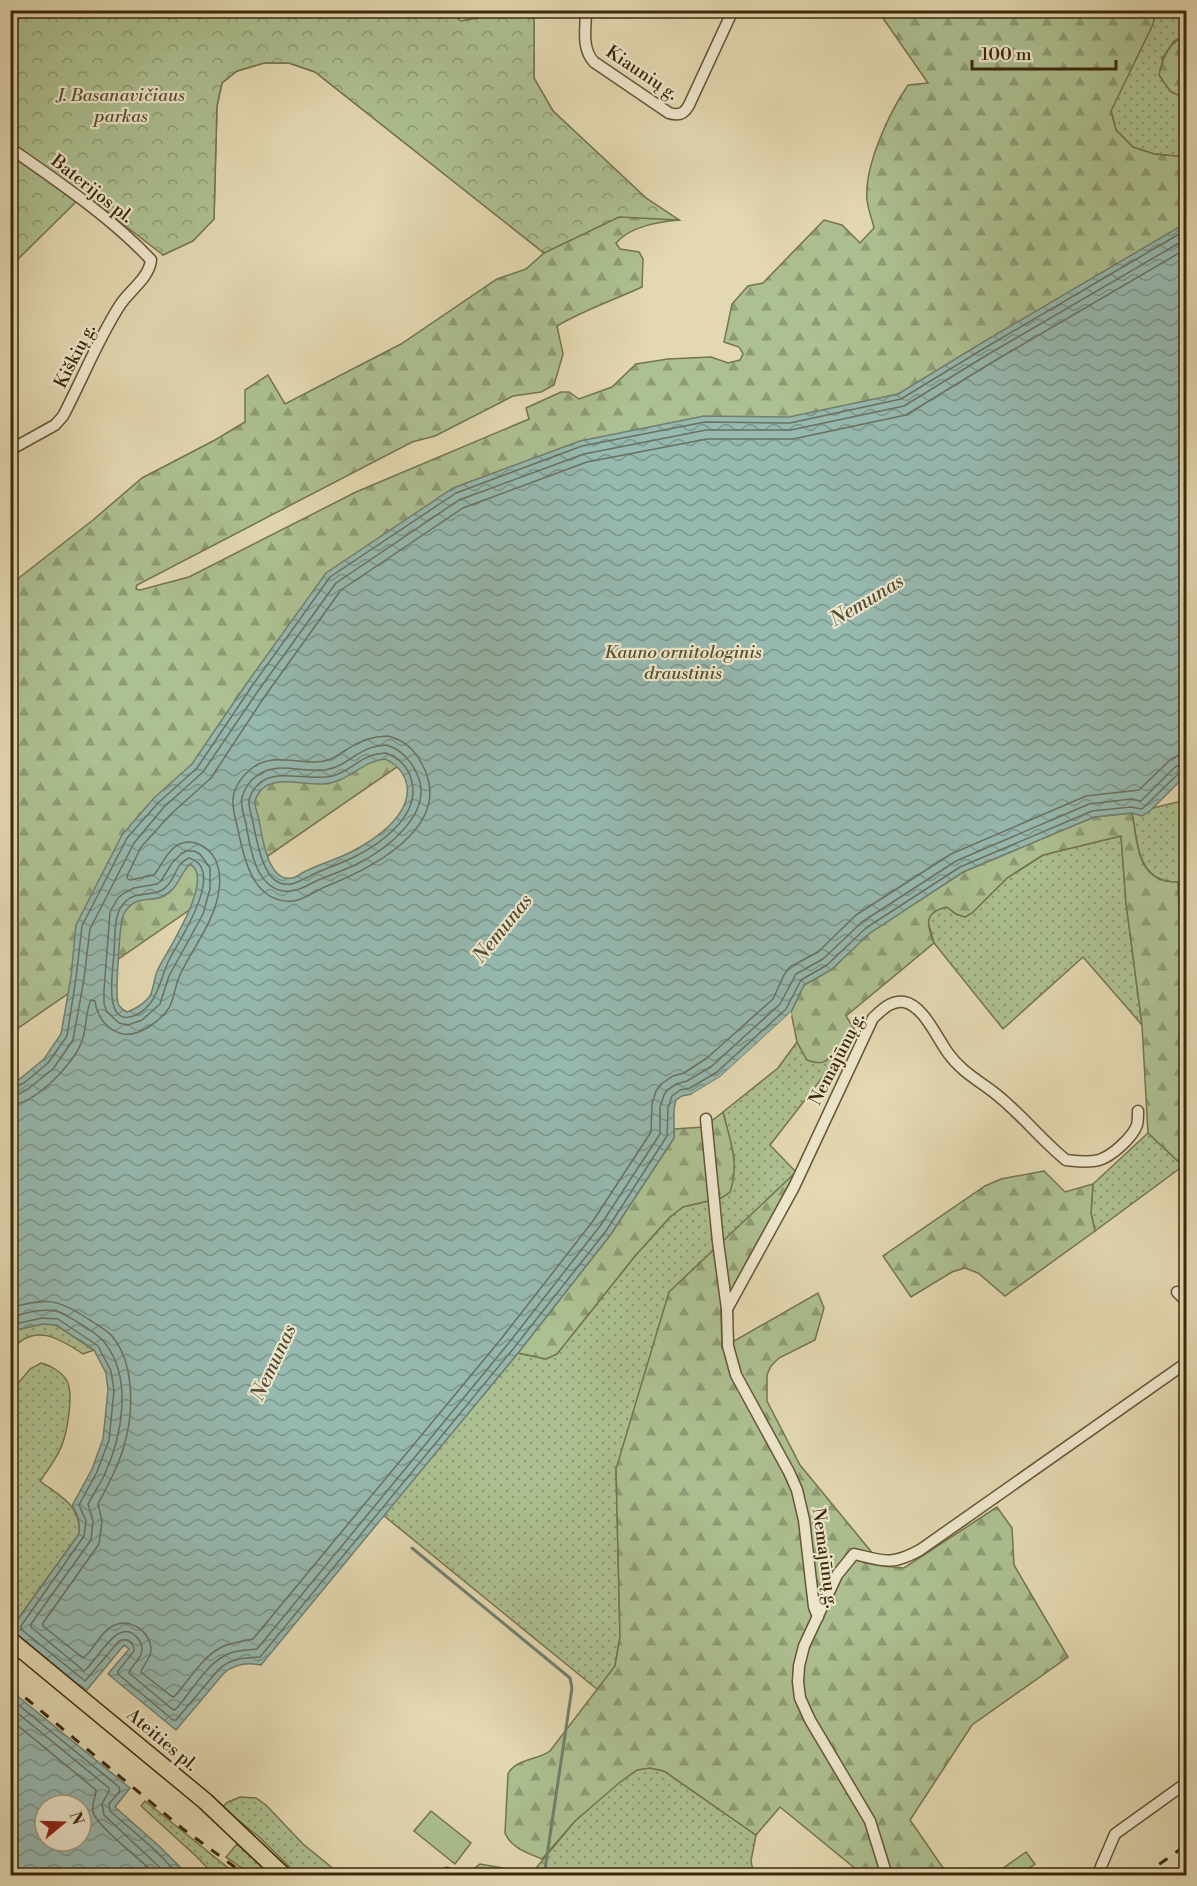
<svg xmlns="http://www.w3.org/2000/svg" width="1197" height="1886" font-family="'Libre Bodoni',serif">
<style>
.grass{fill:url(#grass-dots);stroke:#74744e;stroke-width:1.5}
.forest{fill:url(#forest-firs);stroke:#74744e;stroke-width:1.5}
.park{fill:url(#park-crowns);stroke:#74744e;stroke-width:1.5}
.pitch{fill:#adc091;stroke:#74744e;stroke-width:1.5}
.water{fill:url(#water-waves);stroke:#727f6e;stroke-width:1.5;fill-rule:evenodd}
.pier{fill:#e3d8b1}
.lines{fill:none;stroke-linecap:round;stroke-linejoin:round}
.shore{stroke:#69715e;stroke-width:1.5}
.stream{stroke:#727f6e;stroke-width:3}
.street-casing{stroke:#665534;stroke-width:13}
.primary-casing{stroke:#3c290b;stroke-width:19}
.street{stroke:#ede6cc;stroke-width:10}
.primary{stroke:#e3d8b1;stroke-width:16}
.rail{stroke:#3c290b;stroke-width:3;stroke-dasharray:10 10;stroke-linecap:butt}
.labels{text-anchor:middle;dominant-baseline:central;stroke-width:4.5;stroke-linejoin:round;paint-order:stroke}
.street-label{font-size:18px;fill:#3c290b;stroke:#ede6cc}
.park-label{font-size:18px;font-style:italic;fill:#584f2c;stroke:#ede6cc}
.water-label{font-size:20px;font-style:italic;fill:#524d34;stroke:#ede6cc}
</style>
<defs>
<pattern id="grass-dots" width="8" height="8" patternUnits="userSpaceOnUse" patternTransform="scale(1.5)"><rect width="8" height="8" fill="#adc091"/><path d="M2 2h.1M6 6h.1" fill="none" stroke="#8e9c75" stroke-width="1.8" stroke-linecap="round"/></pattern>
<pattern id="forest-firs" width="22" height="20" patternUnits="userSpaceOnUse" patternTransform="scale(1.5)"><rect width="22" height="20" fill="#adc091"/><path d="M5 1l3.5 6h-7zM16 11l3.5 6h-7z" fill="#8e9c75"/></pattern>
<pattern id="park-crowns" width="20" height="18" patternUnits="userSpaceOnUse" patternTransform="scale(1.5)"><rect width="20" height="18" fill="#adc091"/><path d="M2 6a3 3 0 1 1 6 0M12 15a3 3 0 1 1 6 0" fill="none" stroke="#8e9c75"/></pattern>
<pattern id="water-waves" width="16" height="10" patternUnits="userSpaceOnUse" patternTransform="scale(1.5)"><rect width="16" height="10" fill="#96b9b0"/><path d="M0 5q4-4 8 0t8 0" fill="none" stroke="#7c968d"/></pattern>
</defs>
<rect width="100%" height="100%" fill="#e3d8b1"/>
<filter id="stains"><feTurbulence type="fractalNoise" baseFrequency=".00333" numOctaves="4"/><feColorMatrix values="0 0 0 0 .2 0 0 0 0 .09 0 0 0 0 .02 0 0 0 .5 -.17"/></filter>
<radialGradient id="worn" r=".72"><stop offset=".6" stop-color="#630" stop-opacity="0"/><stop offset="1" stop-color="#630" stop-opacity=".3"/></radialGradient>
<g class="grass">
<path d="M1156,11H1186V34L1174,41L1162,59L1170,91L1186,99V157L1154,154L1133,147L1116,130L1111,110L1153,24Z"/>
<path d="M1186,800V940L1179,912L1178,882C1137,883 1138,843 1132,813Z"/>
<path d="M1121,836L1126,903L1142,1025L1083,957L1003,1029L934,943L928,922L930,916L938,909L947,907L956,914L965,917L972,913L1007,878L1043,855Z"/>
<path d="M797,1042L807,1060L825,1061L842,1044L850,1042L770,1145L796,1172L616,1469L620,1637L615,1666L598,1690L383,1515L518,1353L546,1359L557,1354L635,1256L670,1217L682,1207L721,1198L730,1192L734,1157L723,1112L778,1068Z"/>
<path d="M1148,1133L1183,1166L1095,1231L1091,1213L1093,1184Z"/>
<path d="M43,1324L56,1325L94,1350L83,1354C59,1338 33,1322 11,1351V1331Z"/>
<path d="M41,1363C50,1365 63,1373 67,1381C74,1394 67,1432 62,1445C57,1458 48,1470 40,1481C61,1497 81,1505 79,1534L15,1623L10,1619V1393L30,1369Z"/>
<path d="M649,1768L664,1771L756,1835L751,1861L753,1871L758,1875L464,1876L480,1864L532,1873L575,1821L619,1782L637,1770Z"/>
<path d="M240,1797L256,1798L266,1805L303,1844L341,1875H298L258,1836L222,1807L228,1802Z"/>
<path d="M145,1801L237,1875H214L197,1857L141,1806Z"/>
<path d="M237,1844L271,1875H252L226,1857Z"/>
</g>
<g class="forest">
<path d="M446,10L461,21L519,11H534V78L553,111L646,198L679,220C658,222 631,226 616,243L620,249L639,252L643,259L642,287C614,300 584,310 557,326L563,354L554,385L541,392L513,396L435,436L412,442L137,585L136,589L140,590L189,577L356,492L529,419L526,408L561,392H569L579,399L612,387L636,364L668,359L711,357L728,363L740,360L743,354L739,347L724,342L732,304L748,286L763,283L824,220L842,225L860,243L874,228C872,219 868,209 867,200C864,166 889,113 908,85L928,83L878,11H1156L1153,24L1111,111L1116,130L1133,147L1154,154L1186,157V223L11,1033V584L93,520L142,478L215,440L245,422V390L268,375L285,404L401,344L497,279L526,269L544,253L315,72L289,63H264L237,71L222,83L217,106L214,219L193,241L163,255L11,11Z"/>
<path d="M1186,34V99L1170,91L1159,75C1163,55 1169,44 1186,34Z"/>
<path d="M1132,813C1138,843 1136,883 1178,882L1179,912L1186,940V1164L1183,1166L1148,1133L1142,1025L1126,903L1121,836L1043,855L1007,878L972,913L965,917L956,914L947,907C924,912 926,924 934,943L846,1016L857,1033C851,1041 850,1039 842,1044C827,1053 832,1069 807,1060L797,1042L791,1012L804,985L831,970L869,933L963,872L1094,817Z"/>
<path d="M723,1112C730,1141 740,1163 730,1192L721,1198L683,1207L670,1217L635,1256L557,1354L546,1359L518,1353L611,1234L674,1138V1129L704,1127Z"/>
<path d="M1044,1171L1065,1192L1093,1184L1091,1213L1095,1231L1005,1296L978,1273L965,1268L952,1272L911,1297L883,1256L985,1186L1001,1179Z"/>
<path d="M796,1172L721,1311L722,1348L818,1293L824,1308L815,1340L779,1358L771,1366L767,1375V1401L800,1465L883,1566L904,1568L997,1507L1012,1528L1014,1565L1068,1657L972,1725L910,1820L948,1875H860L857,1870L780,1807L756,1835L664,1771L650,1768L637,1770L619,1783L575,1821L542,1859C528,1853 511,1848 505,1833L508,1774C515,1759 538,1760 550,1751L615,1666L620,1637L616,1469L669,1292Z"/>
</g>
<path class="park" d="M446,10L461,21L519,11H534V78L553,111L646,198L679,220L619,217L544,253L315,72L289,63H264L237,71L222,83L217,106L214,219L193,241L163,255L84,194L11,266V11Z"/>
<g class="pitch">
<path d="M431,1811L471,1843L455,1864L414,1831Z"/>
<path d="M1026,1852L1035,1864L1019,1875H1007L1002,1869Z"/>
</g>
<g class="water">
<path d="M1186,223V775L1150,811L1142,816L1132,813L1094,817L963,872L870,933L831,970L804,985L791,1012L720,1077L692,1094L682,1096L676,1100L674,1109V1138L611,1234L518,1353L261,1665C247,1662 235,1664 224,1673L176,1730L108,1674L129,1649L124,1645L86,1691L11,1629L79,1534C80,1522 79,1516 72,1506L92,1469L103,1439L108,1390L106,1373L94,1350L56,1325L43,1324L11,1331V1084L21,1078L44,1059L61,1034L71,977L76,925L122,835L154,798L192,764L247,683L326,573L453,488L580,441L704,416L789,417L898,394L980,344ZM385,759C397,764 405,774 407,786C411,816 374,840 351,852C336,860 319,864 304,872C301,873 296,878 292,878C268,883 262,836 259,820C258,815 255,808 255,802C255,798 259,793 261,790C274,775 304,785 323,784C347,783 362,761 385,759ZM190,864C216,878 167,951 158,969C154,977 154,988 150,996C145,1003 135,1009 127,1012C123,1010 119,1007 118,1003C115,994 120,929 122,919C123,915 126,910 129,907C138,896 153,902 164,896C177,890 180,874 190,864Z"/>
<path d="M10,1690L130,1788L115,1807L159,1846L188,1875H11ZM45,1805H81V1841H45Z"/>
</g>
<path class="pier" d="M791,1012L792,1015L722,1079L693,1097L692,1094L720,1077Z"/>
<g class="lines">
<g class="shore">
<path d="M388,736C404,740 415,750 422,764C456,826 372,868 327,886C316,890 305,900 293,901C254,904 244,860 238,830C236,820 232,809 233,799C234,787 242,776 251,769C275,749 304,769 331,759C336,757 341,753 346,750C359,741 372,736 388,736Z"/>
<path d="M387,745C401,750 410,759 416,772C437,812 386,850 355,865C344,870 333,874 321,879C308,884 298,893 283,891C255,886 250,847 246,824C244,816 240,805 242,797C245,788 250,780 258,775C277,761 303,773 325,770C350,766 357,746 387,745Z"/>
<path d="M386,753C399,758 409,768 412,782C420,817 379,845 352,858C338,865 323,869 310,876C299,881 292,887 280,883C261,876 256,835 252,818C251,813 248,805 249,800C251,791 258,783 266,779C284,771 311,781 333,776C354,770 360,754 386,753Z"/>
<path d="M186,851H194L200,854L210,868V889L203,914L169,976L160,1004L142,1020L128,1025L119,1023L107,1012L104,1004V990L110,912L118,898L124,893L134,888L157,884L161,881L172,863L181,854Z"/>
<path d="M189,858C227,868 180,940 170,958C160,977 159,1004 136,1015C102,1030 113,970 114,953C115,942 114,928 117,917C118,912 122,905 126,901C137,890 157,898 167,886C176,877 176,863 189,858Z"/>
<path d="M10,1089L24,1083L48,1063L67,1036L76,978L82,926L127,838L159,802L197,768L252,686L330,577L456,493L582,446L705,422L790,423L901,399L983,349L1186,230"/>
<path d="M10,1096L17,1095L28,1089L53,1069L73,1040L84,979L90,929L134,843L164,807L203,772L258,691L336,583L459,500L584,454L706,430H791L904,406L987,355L1186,239"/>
<path d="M10,1105C35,1104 74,1064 82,1041C87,1028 85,1013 91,1000L95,1001C97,1016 106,1030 123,1034C139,1037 160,1021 169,1008C174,999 175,987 179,977C192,948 215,922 219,890C220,883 220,874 218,867C214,849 193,835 176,846C165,854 162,865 154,875L130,880L127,878V876L141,847L171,814L211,778L265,696L341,590L463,508L587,462L707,439H793L906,415L991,363L1186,249"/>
<path d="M10,1308C47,1298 57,1298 88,1319C96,1324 105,1329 111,1335C135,1362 134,1412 124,1446C118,1467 108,1485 98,1504L102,1521L99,1544L43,1623V1626L83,1658C94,1650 99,1634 111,1627C128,1616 152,1631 151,1651C150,1659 143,1665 141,1672L171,1696L174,1697C189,1681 201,1658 220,1648C230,1642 242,1642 253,1639L501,1339L593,1221L651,1132L652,1104L656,1091L661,1084L673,1076L684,1073L707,1058L773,999L784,975L790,967L818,952L856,915L951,854L1086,796L1139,790L1171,759L1179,755L1186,754"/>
<path d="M10,1317C27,1313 47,1306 64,1314C75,1321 97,1332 105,1343C133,1379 122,1437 104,1476C99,1485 93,1495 88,1504L93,1521L91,1540L31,1624V1627L84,1671C98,1661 119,1612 139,1640C142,1644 143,1649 141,1654C139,1661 131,1666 129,1673L172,1709L175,1710C190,1694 205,1666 224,1656C234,1650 246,1650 257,1649L508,1344L600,1226L660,1134V1107L664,1095L667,1090L676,1084L687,1081L712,1066L780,1004L796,974L823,959L862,922L956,861L1089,804L1131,799L1141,801L1175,767L1186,763"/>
<path d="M10,1325L42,1318L58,1319L98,1346L111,1371L114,1391L109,1440L97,1472L79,1505L86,1521L84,1536L21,1626V1629L85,1681L119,1641C127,1637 134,1643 134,1651L118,1671V1674L173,1720H176L219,1669C232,1658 244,1658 260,1657L513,1349L606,1231L667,1136L668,1108L672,1096L680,1090L690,1088L717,1072L786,1009L801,980L827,965L866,928L960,867L1092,811L1131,807L1142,809L1180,772L1186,771"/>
<path d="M10,1698L119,1787L120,1791L109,1804L110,1811L155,1850L180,1876"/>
<path d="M10,1707L109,1788V1791L102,1804L104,1815L169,1876"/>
<path d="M10,1719L96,1790C96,1797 91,1804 93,1812C97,1827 144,1862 157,1876"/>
</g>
<path class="stream" d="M412,1548L570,1678L572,1688L544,1876"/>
<g class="street-casing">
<g id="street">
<path d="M586,10C586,28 581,48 594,62L669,113C679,116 684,114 689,105L733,10"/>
<path d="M10,148C57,181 112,218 151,260C149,278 130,290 120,305C98,339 82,380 63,416L55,425L10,450"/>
<path d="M706,1119L718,1242L727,1309L728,1346L736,1375L789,1472L797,1490L804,1520L814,1607L818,1617"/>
<path d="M1177,1292L1186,1301"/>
<path d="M727,1309L794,1187L873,1018C882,1010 891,1000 904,1002C923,1005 937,1038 948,1053C960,1070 976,1079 992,1091C1019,1111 1040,1139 1066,1160C1076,1161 1088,1163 1099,1160C1112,1156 1132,1138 1137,1125C1138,1121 1138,1115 1138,1111"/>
<path d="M447,1873L450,1876"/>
<path d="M887,1876L870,1821L810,1720L800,1698L798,1682L799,1666L804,1646L837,1575L854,1554C884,1561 891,1566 920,1550L1186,1363"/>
<path d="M1097,1876L1115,1834L1186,1783"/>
</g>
</g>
<g class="primary-casing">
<path id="primary" d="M10,1640L205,1801L284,1876"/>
</g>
<use href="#street" class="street"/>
<use href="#primary" class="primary"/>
<g class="rail">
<path d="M10,1685L183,1829L247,1876"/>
<path d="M1143,1876L1186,1845"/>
</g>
</g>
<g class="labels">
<g class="street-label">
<text transform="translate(642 73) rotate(34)">Kiaunių g.</text>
<text transform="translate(92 189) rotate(38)">Baterijos pl.</text>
<text transform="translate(75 356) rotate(-63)">Kiškių g.</text>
<text transform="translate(837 1059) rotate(-63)">Nemajūnų g.</text>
<text transform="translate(825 1558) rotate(82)">Nemajūnų g.</text>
<text transform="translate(162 1740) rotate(40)">Ateities pl.</text>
</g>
<g class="park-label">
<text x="121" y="95">J. Basanavičiaus<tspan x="121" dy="21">parkas</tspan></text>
<text x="683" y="652">Kauno ornitologinis<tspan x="683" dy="21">draustinis</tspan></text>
</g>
<g class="water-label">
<text transform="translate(867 601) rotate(-31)">Nemunas</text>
<text transform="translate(503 929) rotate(-51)">Nemunas</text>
<text transform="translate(274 1363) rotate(-65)">Nemunas</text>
</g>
</g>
<rect width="1197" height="1886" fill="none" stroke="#e3d8b1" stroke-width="36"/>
<rect x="12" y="12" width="1173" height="1862" fill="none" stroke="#3c290b" stroke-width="3"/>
<rect x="18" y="18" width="1161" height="1850" fill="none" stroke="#3c290b" stroke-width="1.5"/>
<g transform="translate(63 1823) rotate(71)"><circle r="28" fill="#ede6cc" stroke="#a69a7f" stroke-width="1.5"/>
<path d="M0-4.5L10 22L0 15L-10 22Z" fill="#8f2418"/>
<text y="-9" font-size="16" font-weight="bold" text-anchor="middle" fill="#3c290b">N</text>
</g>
<path d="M972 60v9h144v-9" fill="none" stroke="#3c290b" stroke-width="3"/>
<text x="981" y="60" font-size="18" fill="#3c290b" stroke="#ede6cc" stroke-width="4.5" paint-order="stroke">100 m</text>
<rect width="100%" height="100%" filter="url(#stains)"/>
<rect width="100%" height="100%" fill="url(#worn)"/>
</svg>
